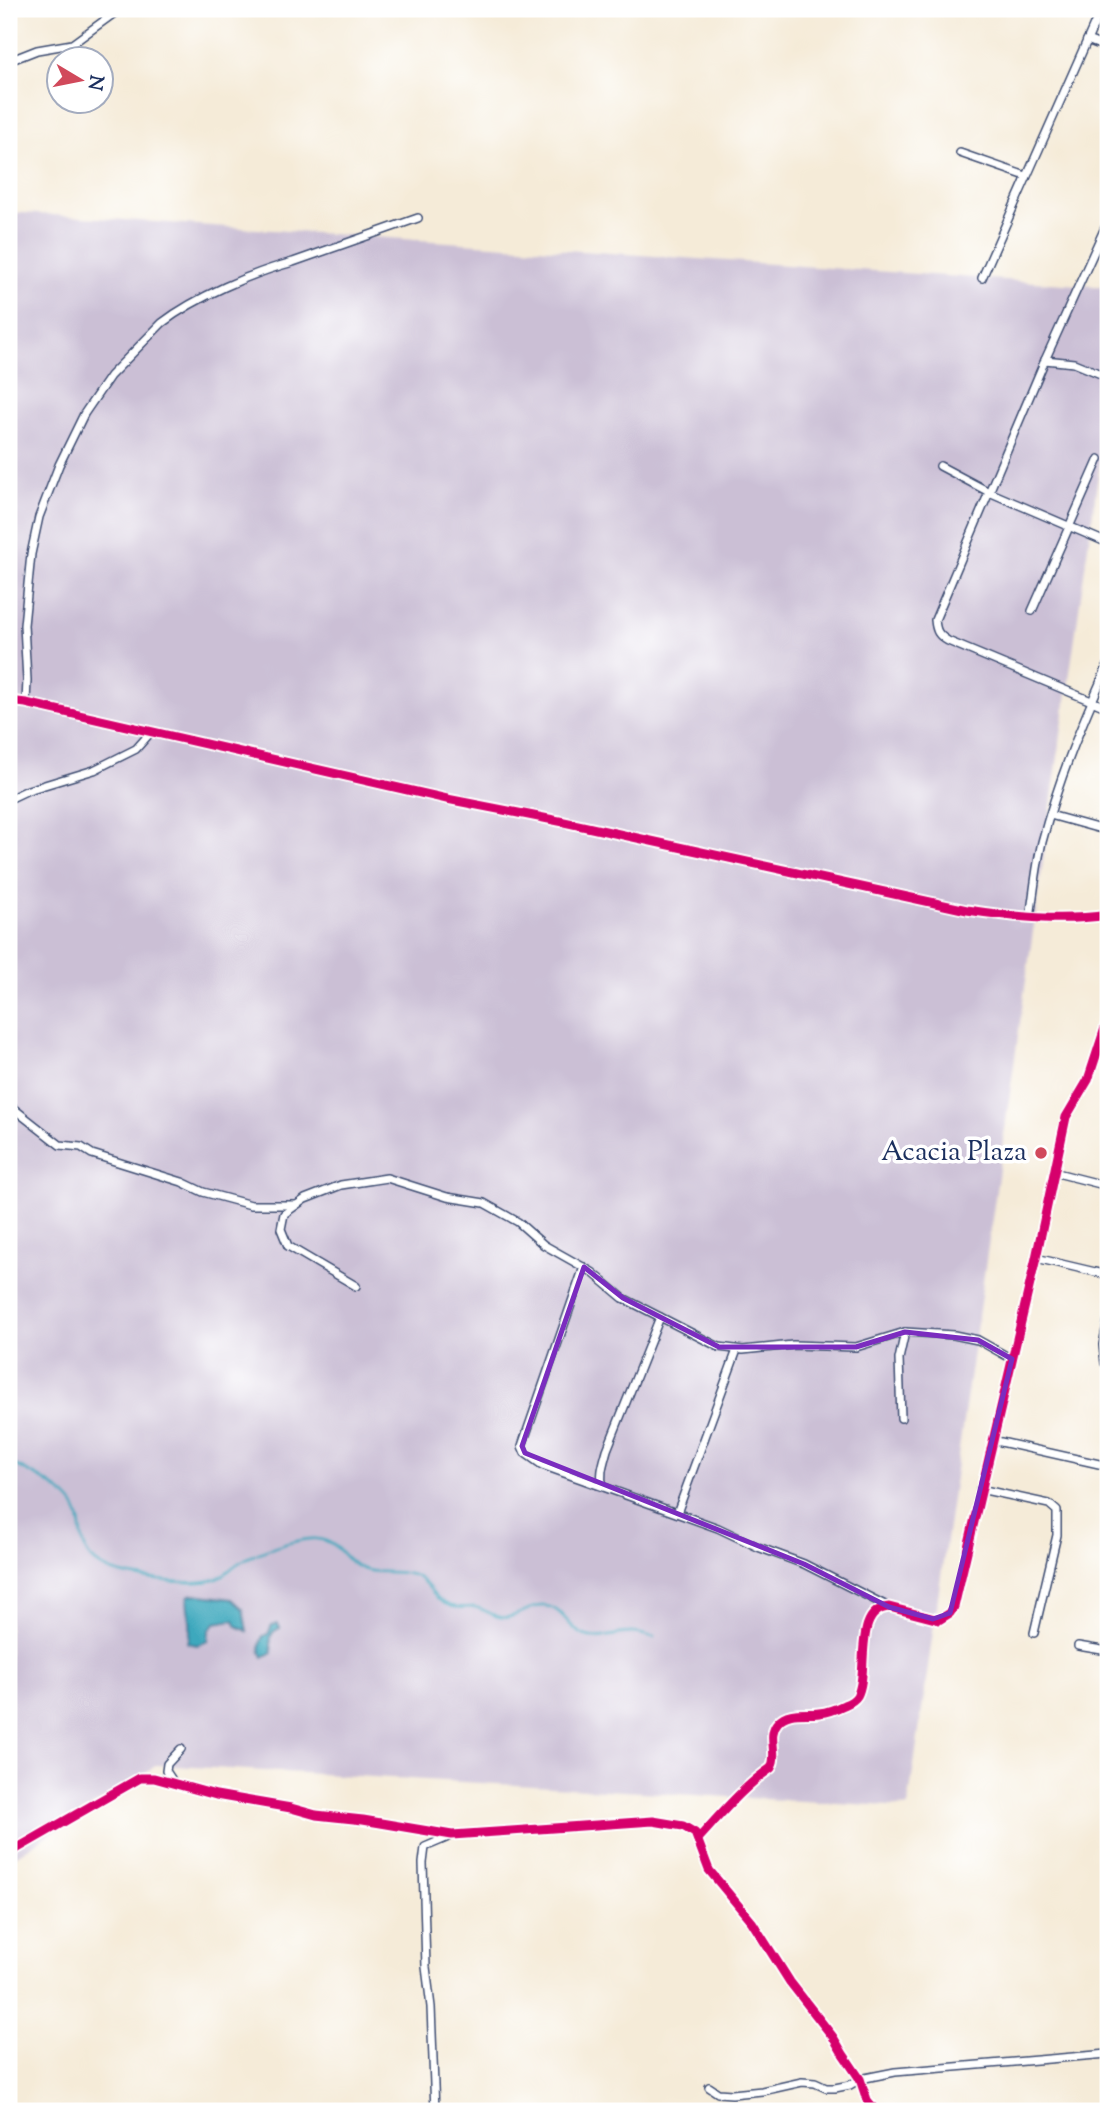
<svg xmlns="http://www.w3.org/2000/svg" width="1117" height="2120" font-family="'Sorts Mill Goudy',serif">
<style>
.industrial{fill:#cbbfd5}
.water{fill:#3da8bd;stroke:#2c6c8e;stroke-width:2}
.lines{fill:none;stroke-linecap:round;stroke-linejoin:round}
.stream{stroke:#3da8bd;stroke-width:2.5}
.minor-casing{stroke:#3c4b70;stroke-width:10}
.minor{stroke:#fff;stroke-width:7}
.cycleway-casing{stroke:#fff;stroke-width:13}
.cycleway{stroke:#d6006c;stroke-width:9}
.marked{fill:none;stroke:#7b2cbf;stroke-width:5;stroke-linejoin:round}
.poi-dot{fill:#d1495b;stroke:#fff;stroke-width:2.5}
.labels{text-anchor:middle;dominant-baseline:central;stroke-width:7;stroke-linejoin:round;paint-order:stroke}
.poi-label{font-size:28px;fill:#1b2f5e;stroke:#fff;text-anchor:end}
</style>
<rect width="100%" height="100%" fill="#fff"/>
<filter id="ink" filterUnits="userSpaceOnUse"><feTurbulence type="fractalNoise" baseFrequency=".0143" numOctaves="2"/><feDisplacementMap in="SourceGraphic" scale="14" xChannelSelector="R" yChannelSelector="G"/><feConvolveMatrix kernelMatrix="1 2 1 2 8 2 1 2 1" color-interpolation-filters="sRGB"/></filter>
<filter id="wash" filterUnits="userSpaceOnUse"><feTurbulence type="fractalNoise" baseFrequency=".00686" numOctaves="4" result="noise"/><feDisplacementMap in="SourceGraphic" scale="28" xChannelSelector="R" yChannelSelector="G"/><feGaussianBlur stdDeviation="1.57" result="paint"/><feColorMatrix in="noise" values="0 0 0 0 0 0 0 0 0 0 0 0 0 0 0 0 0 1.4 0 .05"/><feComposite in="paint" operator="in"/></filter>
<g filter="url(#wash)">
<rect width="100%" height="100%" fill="#f5ebd8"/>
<path class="industrial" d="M9,212L1108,287V406L908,1807L157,1765L9,1860Z"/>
<g class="water">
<path d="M193,1594L232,1599L243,1609L247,1631L237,1626L234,1620L215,1623L209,1631L208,1641L197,1645L188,1643C190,1635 191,1628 190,1620C189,1611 186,1606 188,1596Z"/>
<path d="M278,1624L280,1628C268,1632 270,1641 272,1652L263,1657C259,1650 259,1644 263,1636L268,1634L272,1625Z"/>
</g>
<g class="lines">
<path class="stream" d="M9,1462C30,1473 55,1484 71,1502C91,1525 68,1554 111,1571C132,1578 197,1587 216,1579C226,1575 232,1566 242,1561C257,1552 301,1537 317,1539C341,1542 342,1560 360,1568C377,1576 399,1568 417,1577C430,1584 434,1600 448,1605C457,1609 465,1607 474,1607C487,1609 496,1620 509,1617C522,1614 531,1605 544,1606C564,1607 568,1630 586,1636C602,1641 617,1632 633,1633C640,1633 647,1636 654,1637"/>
</g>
</g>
<g filter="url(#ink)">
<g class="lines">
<g class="minor-casing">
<g id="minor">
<path d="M1087,40L1108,48"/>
<path d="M9,61L37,50L72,44L120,9"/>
<path d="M960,153L1026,176"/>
<path d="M1108,221L1045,360L935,620C936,631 938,635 948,641L1108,708"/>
<path d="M982,278L1101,9"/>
<path d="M1045,360L1074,363L1108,377"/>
<path d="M940,466L989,492L1108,543"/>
<path d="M1032,611L1099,459"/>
<path d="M9,701L26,703L447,799L564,822L967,910C1014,917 1061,922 1108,915"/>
<path d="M26,703L27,680L24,625L31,554L39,517L59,465L84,414L110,376L162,323C196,297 252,273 293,262L418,218"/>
<path d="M9,799L28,790L94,770L136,749L152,731"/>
<path d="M1050,815L1108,831"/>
<path d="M1108,890V901"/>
<path d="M1030,917C1034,893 1036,867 1042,842C1058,781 1082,723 1108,665"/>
<path d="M9,1105L60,1145L81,1147L92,1154L182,1182L203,1192L251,1205H295"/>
<path d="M1053,1172L1108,1186"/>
<path d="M1036,1258L1108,1275"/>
<path d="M584,1267L522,1446L525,1453L542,1465L718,1528L758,1547L804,1564L889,1607"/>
<path d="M356,1286L288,1246L281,1229L284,1214L305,1199L341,1185L387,1178L447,1197L484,1203L518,1222L544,1245L592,1272L623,1298L719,1347L743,1350L793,1345L856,1347L905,1332L954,1335L978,1340L1012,1359"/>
<path d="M1108,1319L1103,1345L1105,1363L1108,1364"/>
<path d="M901,1418L899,1359L905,1332"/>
<path d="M992,1440L1108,1466"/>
<path d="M603,1486C599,1474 604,1462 607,1450L660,1317"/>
<path d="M980,1489L1049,1504L1057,1511V1535L1034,1633"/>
<path d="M677,1513L737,1350"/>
<path d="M1078,1646L1108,1651"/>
<path d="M174,1783L166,1771L167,1764L181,1749"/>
<path d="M698,1839C721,1814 743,1787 771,1768C779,1754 766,1735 778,1722C788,1710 806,1715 819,1713C828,1712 836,1709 844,1705C849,1703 854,1701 857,1696C870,1672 852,1610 889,1607L939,1620L950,1613L954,1607L1036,1258L1066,1117L1088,1080L1108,1019"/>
<path d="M9,1853L140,1778H154L216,1795L291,1808L316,1815L363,1820L452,1835L653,1821L683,1826L695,1833L709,1870L752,1922L790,1982L833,2037L843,2054L860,2079L867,2100L876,2111"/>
<path d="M709,2087L718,2093L732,2094L762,2091L802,2082L815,2083L826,2088H835L850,2085L860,2079L895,2072L1108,2054"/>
<path d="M435,2111L431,2007L426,1967L423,1863L425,1847L451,1836"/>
</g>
</g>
<use href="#minor" class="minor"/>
<g class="cycleway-casing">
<g id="cycleway">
<path d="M9,701L26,703L447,799L564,822L967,910C1014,917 1061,922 1108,915"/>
<path d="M698,1839C721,1814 743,1787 771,1768C779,1754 766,1735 778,1722C788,1710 806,1715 819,1713C828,1712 836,1709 844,1705C849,1703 854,1701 857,1696C870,1672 852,1610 889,1607L939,1620L950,1613L954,1607L1036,1258L1066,1117L1088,1080L1108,1019"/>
<path d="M9,1853L140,1778H154L216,1795L291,1808L316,1815L363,1820L452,1835L653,1821L683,1826L695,1833L709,1870L752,1922L790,1982L833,2037L843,2054L860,2079L867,2100L876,2111"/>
</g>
</g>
<use href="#cycleway" class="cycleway"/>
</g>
</g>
<path class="marked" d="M584,1267L623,1298L719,1347H856L905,1332L978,1340L1012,1359L950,1613L933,1619L889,1607L804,1564L525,1453L522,1446Z"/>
<circle class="poi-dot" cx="1041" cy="1153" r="7"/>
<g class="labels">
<g class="poi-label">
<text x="1027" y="1153">Acacia Plaza</text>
</g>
</g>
<rect width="1117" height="2120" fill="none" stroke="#fff" stroke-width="35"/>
<g transform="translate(80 80) rotate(100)"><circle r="33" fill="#ffffff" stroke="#a4acbf" stroke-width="2"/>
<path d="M0-5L12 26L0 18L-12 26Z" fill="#d1495b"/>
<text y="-10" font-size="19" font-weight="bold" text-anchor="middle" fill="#1b2f5e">N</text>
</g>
</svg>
